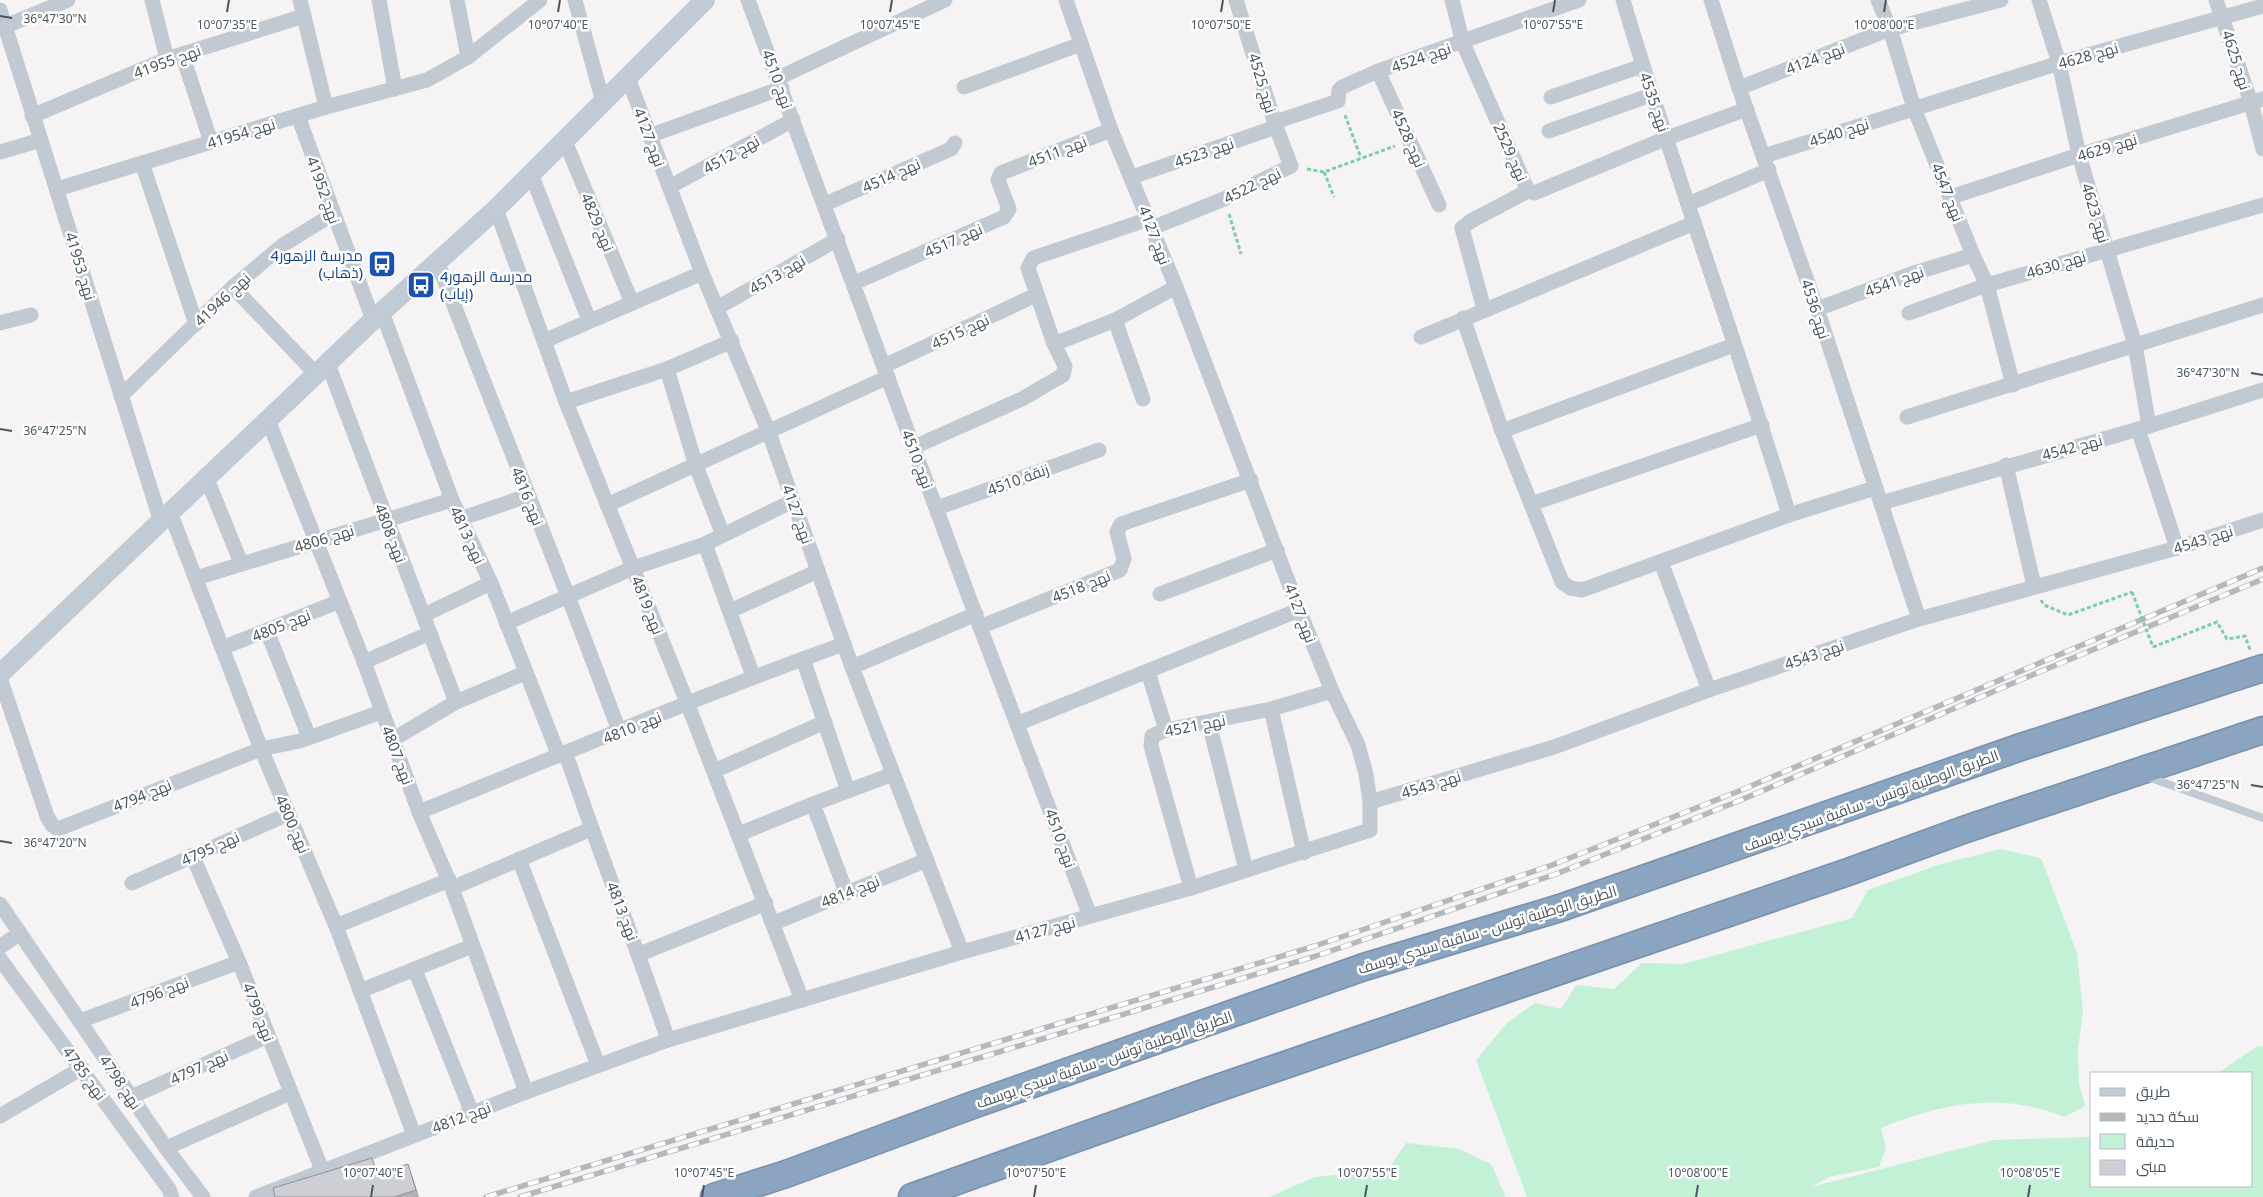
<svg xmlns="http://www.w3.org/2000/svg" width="2263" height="1197" font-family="'Noto Sans',Cairo,sans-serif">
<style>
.green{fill:#c3f1d5}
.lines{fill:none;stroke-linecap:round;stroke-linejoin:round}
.highway-casing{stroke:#7690ad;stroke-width:29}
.path{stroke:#7ad0a6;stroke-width:3;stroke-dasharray:4 2.5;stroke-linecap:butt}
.lane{stroke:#c1cad2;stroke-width:8}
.street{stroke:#c1cad2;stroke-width:15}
.secondary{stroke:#c1cbd6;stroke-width:20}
.highway{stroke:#8ba5c1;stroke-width:26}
.rail-casing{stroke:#b5b8bd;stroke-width:5.5}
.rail{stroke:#fff;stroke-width:4;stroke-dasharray:11;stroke-linecap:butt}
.path-bridge{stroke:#7ad0a6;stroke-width:3;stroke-dasharray:4 2.5;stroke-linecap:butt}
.wall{fill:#b0b2b7}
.shaded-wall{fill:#909195}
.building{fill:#cdcfd5;stroke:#909195}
.ticks{fill:none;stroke:#4a5661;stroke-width:2}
.labels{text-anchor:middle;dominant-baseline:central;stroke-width:5;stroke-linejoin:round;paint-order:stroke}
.street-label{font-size:15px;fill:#4a5661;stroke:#fff}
.transit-label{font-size:15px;fill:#164399;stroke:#fff;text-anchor:end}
.ticks-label{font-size:12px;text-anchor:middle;fill:#4a5661;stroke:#fff;stroke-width:5;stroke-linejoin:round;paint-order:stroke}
</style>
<rect width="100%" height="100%" fill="#f5f3f3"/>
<g class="green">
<path d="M2001,849L2041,858L2077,953L2083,1012L2078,1048L2079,1084L2085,1106L2064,1117C2003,1091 1941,1103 1881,1128L1886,1148L1879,1167L1829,1177L1811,1187L1994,1140L2092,1137V1186H2252V1073H2218L2256,1047L2263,1046V1197H1527L1476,1060L1507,1023L1535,1003L1561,1009L1576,985L1614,989L1642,963L1683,964L1852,918L1868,890L1941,864Z"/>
<path d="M1406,1143L1459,1149L1491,1164L1506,1197H1269L1315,1177L1362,1173L1391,1165Z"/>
</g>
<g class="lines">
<g class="highway-casing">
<g id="highway">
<path d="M714,1197L786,1174L973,1105L1364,967L1560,908L2021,747L2263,668"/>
<path d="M912,1197L1212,1090L1848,872L1966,829L2263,730"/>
</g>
</g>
<g class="path">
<path d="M1345,115L1361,158"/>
<path d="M1307,169L1324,172L1395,146"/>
<path d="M1324,172L1334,197"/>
<path d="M1229,214L1241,254"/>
<path d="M2041,600L2044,605L2068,615L2132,592"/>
<path d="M2153,647L2217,622L2227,639L2245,636L2250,650"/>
</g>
<path class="lane" d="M2148,777L2263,818"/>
<g class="street">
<path d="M152,0L167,59"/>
<path d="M300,0L326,107"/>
<path d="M379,0L395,89"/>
<path d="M457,0L468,57"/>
<path d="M575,0L603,102"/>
<path d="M748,0L980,627L1090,916"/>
<path d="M1452,0L1463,43L1528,191L1534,193L1667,138L1747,109"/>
<path d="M1623,0C1674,173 1737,342 1789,515"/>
<path d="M1711,0L1739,88L1817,309L1919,619"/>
<path d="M1878,0L1890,29L1914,108L1973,255L1987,285L2013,385"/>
<path d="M2039,0L2059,63L2079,155L2135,345L2149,426"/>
<path d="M2216,0L2251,103L2263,149"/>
<path d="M0,10L161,522"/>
<path d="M6,26L68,0"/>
<path d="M182,54L211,142"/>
<path d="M1378,71L1439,205"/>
<path d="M628,78L702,273L768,430L852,667L962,952"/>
<path d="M778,78L945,0"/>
<path d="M964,87L1081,44"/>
<path d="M1739,88L1890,29L2001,0"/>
<path d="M1551,97L1642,66"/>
<path d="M32,116L167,59L304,16"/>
<path d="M298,116L373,320"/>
<path d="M1275,122L1338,101L1339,90L1342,87L1378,71L1579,0"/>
<path d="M1549,131L1651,95"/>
<path d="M649,136L782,88"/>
<path d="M565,141L632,303"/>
<path d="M0,152L41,140"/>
<path d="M1764,156L2059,63L2263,6"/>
<path d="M142,163L196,324"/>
<path d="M531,174L589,320"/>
<path d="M1132,177L1276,127"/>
<path d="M669,187L793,120"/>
<path d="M57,189L326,107L427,80L468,57L540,0"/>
<path d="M1951,197L2079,155L2263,99"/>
<path d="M825,204L951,149L955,143"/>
<path d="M1688,204L1769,170"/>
<path d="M496,209L566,402L688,705L802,1000"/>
<path d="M1152,228L1224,199L1291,166L1276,127L1236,0"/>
<path d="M437,261C497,418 561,573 619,731"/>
<path d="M854,283L1004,217L1009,209L998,180L1001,173L1111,130"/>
<path d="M233,287L317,375"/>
<path d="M717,308L838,239"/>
<path d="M1484,309L1462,228L1471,221L1528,191"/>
<path d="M1817,309L1911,274L1973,255"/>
<path d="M382,312L452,500L491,583L559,756"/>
<path d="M1909,313L1987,285L2263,205"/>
<path d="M1463,318L1502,431L1562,582L1570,588L1582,590L1789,515L1875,488"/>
<path d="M1115,320L1143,399"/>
<path d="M0,323L31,315"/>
<path d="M1421,337L1694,223"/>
<path d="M544,341L702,273"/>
<path d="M1054,344L1115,320L1176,287"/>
<path d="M328,364L456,702"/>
<path d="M884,366L1036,295"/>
<path d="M667,369L696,466L723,535"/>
<path d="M121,396L233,287L283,245L333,214"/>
<path d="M566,402L667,369L732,341"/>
<path d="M1907,417L2263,305"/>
<path d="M268,420L364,662L419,812L452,888L526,1092"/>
<path d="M2138,429L2177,548"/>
<path d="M1502,431L1734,345"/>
<path d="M914,447L1022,399L1063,375L1065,366L1054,344L1028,268L1033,258L1149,219"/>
<path d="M2006,465L2034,586"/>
<path d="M207,479L241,563"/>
<path d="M1881,503L2149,426L2263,390"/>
<path d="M1531,504L1762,425"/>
<path d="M607,505L888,377"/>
<path d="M937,508L1099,450"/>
<path d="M170,512L261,749L336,926L414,1135"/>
<path d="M460,519L527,496"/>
<path d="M705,544L753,676"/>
<path d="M1661,562L1709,690"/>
<path d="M196,578L452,500"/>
<path d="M1160,594L1277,550"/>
<path d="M730,611L818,571"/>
<path d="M424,615L491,583"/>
<path d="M506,623L633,568L705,544L793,501"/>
<path d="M980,627L1120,570L1124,559L1117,532L1121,524L1251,480"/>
<path d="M267,631L309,737"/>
<path d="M222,648L340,601"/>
<path d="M803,659L848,791"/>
<path d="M364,662L430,633"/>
<path d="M852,667L976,614"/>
<path d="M1148,672L1166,730"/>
<path d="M0,678L47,816L52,825L58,829L261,749L300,741L381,712"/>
<path d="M1271,709L1304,853"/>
<path d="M1019,723L1299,610"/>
<path d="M1209,723L1246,870"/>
<path d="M392,740L456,702L525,673"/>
<path d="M566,754C598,850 636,944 668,1040"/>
<path d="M714,771L825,722"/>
<path d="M1370,802L1554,747L1709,690L1919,619L2177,548L2263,520"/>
<path d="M419,812C561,755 701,695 844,644"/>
<path d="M739,834L813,804"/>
<path d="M192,855L239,962L322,1170"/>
<path d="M519,859L598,1065"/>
<path d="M132,883L288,814"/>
<path d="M452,888L591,829"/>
<path d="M1191,888L1151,746L1152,736L1166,730L1271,709L1332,691"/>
<path d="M846,892L813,804L893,774"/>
<path d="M0,904L166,1148L290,1093"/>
<path d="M774,923L927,860"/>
<path d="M336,926L449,880"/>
<path d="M0,947L20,933"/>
<path d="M640,954L766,903"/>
<path d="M0,959L169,1189L172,1197"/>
<path d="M415,970L472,1113"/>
<path d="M360,991L472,946"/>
<path d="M80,1021L239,962"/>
<path d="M131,1097L268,1036"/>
<path d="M0,1116L82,1068"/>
<path d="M166,1148L203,1197"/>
<path d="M256,1197L526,1092L668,1040L962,952L1191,888L1370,830V802L1366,774L1358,745L1332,691L1299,610L1176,287L1111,130L1066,0"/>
</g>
<path class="secondary" d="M0,674L373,320L496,209L705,0"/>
<use href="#highway" class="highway"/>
<g class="rail-casing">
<g id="rail">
<path d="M486,1197L1315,946L1552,865L1739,791L2263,568"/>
<path d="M520,1197L1316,956L1556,874L1741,800L2025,678L2263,579"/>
</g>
</g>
<use href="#rail" class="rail"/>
<path class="path-bridge" d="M2132,592L2153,647"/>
</g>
<path class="wall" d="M408,1164L419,1197H275L377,1173Z"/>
<path class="shaded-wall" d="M408,1164L419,1197L416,1190Z"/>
<path class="building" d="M372,1158L377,1173L408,1164L416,1190L394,1197H275L273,1188Z"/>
<path class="ticks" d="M227,12L229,0M558,12L560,0M890,12L892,0M1221,12L1223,0M1553,12L1555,0M1884,12L1886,0M0,16L12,18M2251,373L2263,375M0,429L12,431M2251,785L2263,787M0,841L12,843M371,1197L373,1185M702,1197L704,1185M1034,1197L1036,1185M1365,1197L1367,1185M1696,1197L1698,1185M2028,1197L2030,1185"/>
<defs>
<g id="bus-square" transform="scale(1.4375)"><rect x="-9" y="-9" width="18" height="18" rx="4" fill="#1a4fb4" stroke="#fff"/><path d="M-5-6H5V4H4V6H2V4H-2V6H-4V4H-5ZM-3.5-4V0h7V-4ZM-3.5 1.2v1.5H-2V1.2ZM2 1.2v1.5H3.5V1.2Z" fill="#fff"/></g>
</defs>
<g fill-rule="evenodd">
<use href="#bus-square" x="382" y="264"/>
<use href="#bus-square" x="421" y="285"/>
</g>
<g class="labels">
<g class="street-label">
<text transform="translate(2088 55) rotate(-16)">نهج 4628</text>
<text transform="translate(1421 57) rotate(-19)">نهج 4524</text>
<text transform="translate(1815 58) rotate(-21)">نهج 4124</text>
<text transform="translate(2237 60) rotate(72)">نهج 4625</text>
<text transform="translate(167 61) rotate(-20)">نهج 41955</text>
<text transform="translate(778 79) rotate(70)">نهج 4510</text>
<text transform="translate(1263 83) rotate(73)">نهج 4525</text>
<text transform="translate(1655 102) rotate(71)">نهج 4535</text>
<text transform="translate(1839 132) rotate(-18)">نهج 4540</text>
<text transform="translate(241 133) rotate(-17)">نهج 41954</text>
<text transform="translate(650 137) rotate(69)">نهج 4127</text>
<text transform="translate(1409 138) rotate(66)">نهج 4528</text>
<text transform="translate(2107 147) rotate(-17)">نهج 4629</text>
<text transform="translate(1057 151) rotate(-21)">نهج 4511</text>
<text transform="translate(1204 152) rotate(-19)">نهج 4523</text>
<text transform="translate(1511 152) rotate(66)">نهج 2529</text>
<text transform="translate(731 154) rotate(-29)">نهج 4512</text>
<text transform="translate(891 175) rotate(-24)">نهج 4514</text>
<text transform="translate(1252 185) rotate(-26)">نهج 4522</text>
<text transform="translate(324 190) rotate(70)">نهج 41952</text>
<text transform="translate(1948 192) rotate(68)">نهج 4547</text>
<text transform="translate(2096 213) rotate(73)">نهج 4623</text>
<text transform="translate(598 222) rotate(67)">نهج 4829</text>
<text transform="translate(1155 235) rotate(69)">نهج 4127</text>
<text transform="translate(953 240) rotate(-24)">نهج 4517</text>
<text transform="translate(2056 264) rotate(-17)">نهج 4630</text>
<text transform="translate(81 266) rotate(73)">نهج 41953</text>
<text transform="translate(777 274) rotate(-30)">نهج 4513</text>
<text transform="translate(1894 281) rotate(-20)">نهج 4541</text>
<text transform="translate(222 299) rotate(-43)">نهج 41946</text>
<text transform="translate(1816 309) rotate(72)">نهج 4536</text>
<text transform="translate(960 331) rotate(-25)">نهج 4515</text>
<text transform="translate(2072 447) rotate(-15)">نهج 4542</text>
<text transform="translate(918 459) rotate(69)">نهج 4510</text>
<text transform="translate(1018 479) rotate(-20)">زنقة 4510</text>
<text transform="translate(528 496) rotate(68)">نهج 4816</text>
<text transform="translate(798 514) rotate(70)">نهج 4127</text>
<text transform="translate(391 533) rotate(69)">نهج 4808</text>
<text transform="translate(468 535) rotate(65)">نهج 4813</text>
<text transform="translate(324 538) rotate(-17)">نهج 4806</text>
<text transform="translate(2203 539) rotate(-18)">نهج 4543</text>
<text transform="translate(1081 586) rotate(-22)">نهج 4518</text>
<text transform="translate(648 605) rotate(68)">نهج 4819</text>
<text transform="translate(1301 613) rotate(69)">نهج 4127</text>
<text transform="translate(281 625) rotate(-22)">نهج 4805</text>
<text transform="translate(1814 654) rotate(-19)">نهج 4543</text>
<text transform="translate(1195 725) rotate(-11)">نهج 4521</text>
<text transform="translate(632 727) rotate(-22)">نهج 4810</text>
<text transform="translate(398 755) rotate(69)">نهج 4807</text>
<text transform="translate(1431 784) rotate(-17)">نهج 4543</text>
<text transform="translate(142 795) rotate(-22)">نهج 4794</text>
<text transform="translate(1871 800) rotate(-20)">الطريق الوطنية تونس - ساقية سيدي يوسف</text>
<text transform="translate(293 824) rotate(66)">نهج 4800</text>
<text transform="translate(1061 838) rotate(70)">نهج 4510</text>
<text transform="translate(210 848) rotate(-24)">نهج 4795</text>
<text transform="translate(850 891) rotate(-22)">نهج 4814</text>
<text transform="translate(623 911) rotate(69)">نهج 4813</text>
<text transform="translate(1045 929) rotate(-15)">نهج 4127</text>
<text transform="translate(1487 929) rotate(-17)">الطريق الوطنية تونس - ساقية سيدي يوسف</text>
<text transform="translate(159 992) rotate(-21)">نهج 4796</text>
<text transform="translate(259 1012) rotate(69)">نهج 4799</text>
<text transform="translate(1104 1059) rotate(-19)">الطريق الوطنية تونس - ساقية سيدي يوسف</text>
<text transform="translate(199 1067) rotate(-24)">نهج 4797</text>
<text transform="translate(85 1073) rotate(54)">نهج 4785</text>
<text transform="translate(121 1082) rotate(56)">نهج 4798</text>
<text transform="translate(461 1117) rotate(-21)">نهج 4812</text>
</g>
<g class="transit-label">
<text x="363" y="255">مدرسة الزهور4<tspan x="363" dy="17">(ذهاب)</tspan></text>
<text x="440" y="276" text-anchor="start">مدرسة الزهور4<tspan x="440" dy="17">(إياب)</tspan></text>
</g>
</g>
<g class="ticks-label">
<text x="55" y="23">36°47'30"N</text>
<text x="227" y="29">10°07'35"E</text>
<text x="558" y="29">10°07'40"E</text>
<text x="890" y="29">10°07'45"E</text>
<text x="1221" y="29">10°07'50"E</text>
<text x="1553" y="29">10°07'55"E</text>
<text x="1884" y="29">10°08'00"E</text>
<text x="2208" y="377">36°47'30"N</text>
<text x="55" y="435">36°47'25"N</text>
<text x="2208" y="789">36°47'25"N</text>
<text x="55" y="847">36°47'20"N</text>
<text x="373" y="1177">10°07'40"E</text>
<text x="704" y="1177">10°07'45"E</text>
<text x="1036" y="1177">10°07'50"E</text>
<text x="1367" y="1177">10°07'55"E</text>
<text x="1698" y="1177">10°08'00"E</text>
<text x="2030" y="1177">10°08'05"E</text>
</g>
<rect x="2090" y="1072" width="162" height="115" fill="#ffffff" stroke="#b7bbc0"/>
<rect x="2100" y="1088" width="25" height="8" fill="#c1cbd6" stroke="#b7bbc0"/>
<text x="2136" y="1097" font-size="15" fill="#4a5661">طريق</text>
<rect x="2100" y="1113" width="25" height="8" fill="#b5b8bd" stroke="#b7bbc0"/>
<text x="2136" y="1122" font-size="15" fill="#4a5661">سكة حديد</text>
<rect x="2100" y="1134" width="25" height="15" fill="#c3f1d5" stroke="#b7bbc0"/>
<text x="2136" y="1147" font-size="15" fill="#4a5661">حديقة</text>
<rect x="2100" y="1160" width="25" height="15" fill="#cdcfd5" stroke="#b7bbc0"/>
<text x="2136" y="1172" font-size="15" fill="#4a5661">مبنى</text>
</svg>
